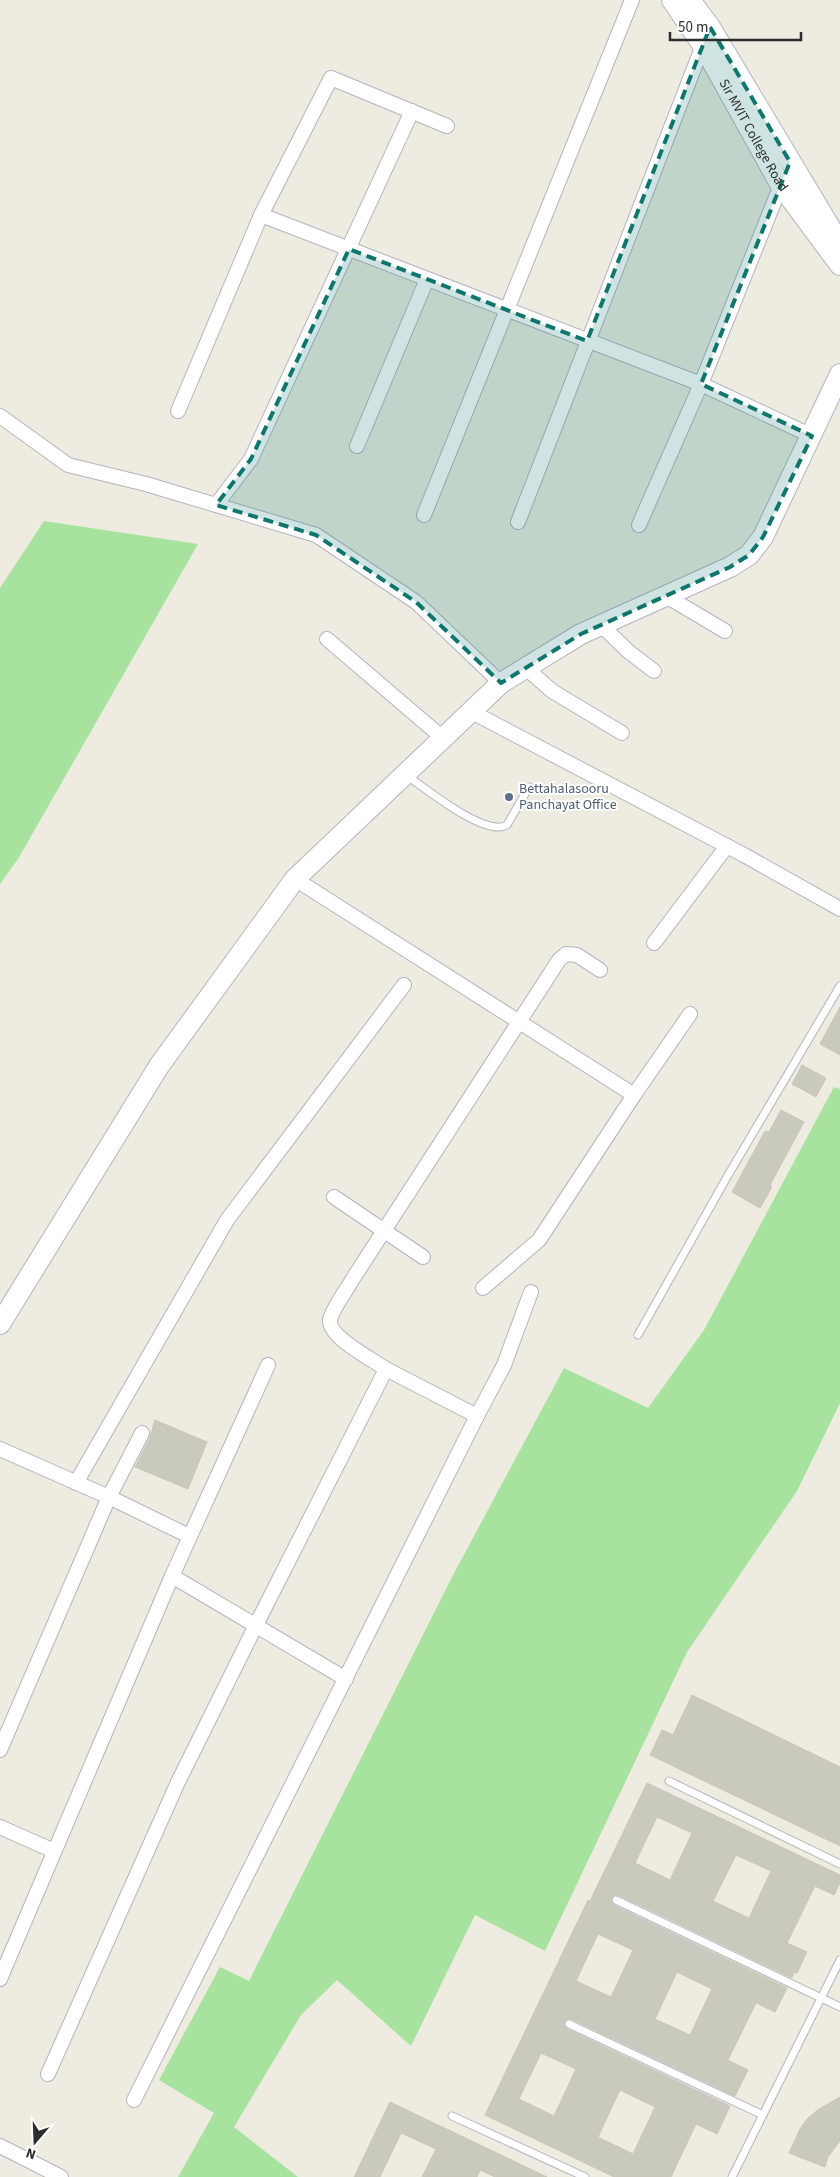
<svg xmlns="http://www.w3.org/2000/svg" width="840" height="2177" font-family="'Source Sans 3',sans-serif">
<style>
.green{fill:#a7e29f}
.building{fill:#cac9be;stroke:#c9c7b9;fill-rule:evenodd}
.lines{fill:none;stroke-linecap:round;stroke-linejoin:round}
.lane-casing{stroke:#b4b3c0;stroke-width:9}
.street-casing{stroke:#b4b3c0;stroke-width:16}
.secondary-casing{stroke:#b4b3c0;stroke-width:22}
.lane{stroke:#fff;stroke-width:7}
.street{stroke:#fff;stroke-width:14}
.secondary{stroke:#fff;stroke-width:20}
.marked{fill:#0f766e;fill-opacity:0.2;stroke:#0f766e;stroke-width:4;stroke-dasharray:10 6;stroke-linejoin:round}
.service-dot{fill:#5c6f8a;stroke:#fff;stroke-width:2}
.labels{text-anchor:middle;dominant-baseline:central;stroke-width:4;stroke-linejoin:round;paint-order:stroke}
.street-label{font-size:14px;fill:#2d2d2d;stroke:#fff}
.service-label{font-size:14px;fill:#4e5e75;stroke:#fff;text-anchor:start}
</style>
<rect width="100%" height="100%" fill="#eeebe0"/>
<g class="green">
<path d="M44,521L198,544L18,859L0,884V588Z"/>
<path d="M834,1087L840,1089V1403L797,1491L687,1652L545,1951L475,1915L411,2046L337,1980L301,2015L234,2127L298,2177H178L214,2113L159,2080L220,1967L249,1981L451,1579L564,1368L648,1408L704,1330Z"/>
</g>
<g class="building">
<path d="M840,1007V1055L820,1044Z"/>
<path d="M802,1065L826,1078L816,1097L792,1084Z"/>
<path d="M781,1110L804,1122L770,1185L772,1187L760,1208L732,1192L765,1131L769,1132Z"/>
<path d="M155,1420L207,1442L188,1489L135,1467L150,1437Z"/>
<path d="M692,1695L840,1767V1846L650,1755L662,1730L673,1735Z"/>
<path d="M647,1783L840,1875V1883L834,1895L815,1886L787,1943L807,1952L797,1973L794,1972L792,1978L618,1895L611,1897V1901L614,1905L787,1988L775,2012L756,2003L728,2060L748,2070L735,2096L571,2019L566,2020L564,2025L567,2029L730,2106L717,2134L696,2124L671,2177H614L485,2115L588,1900L590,1901ZM657,1817L692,1833L670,1880L635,1863ZM736,1855L771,1871L749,1918L713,1901ZM598,1934L633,1950L611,1997L576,1981ZM677,1972L712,1989L690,2035L655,2019ZM541,2053L576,2069L554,2116L519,2099ZM620,2090L655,2107L633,2154L598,2137Z"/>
<path d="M840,2097V2141L828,2157L825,2167L789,2153L800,2129L808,2118L819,2109Z"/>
<path d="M390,2102L547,2177H495L480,2170L477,2177H422L436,2149L401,2133L380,2177H354Z"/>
</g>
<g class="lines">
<g class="lane-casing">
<g id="lane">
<path d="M406,775C425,788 486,838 507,825L529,787"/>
<path d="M638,1335L727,1177L840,986"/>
<path d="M669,1781L840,1864"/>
<path d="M616,1900L840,2007"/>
<path d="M569,2024L763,2115"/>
<path d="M452,2116L585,2177"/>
<path d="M732,2177L840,1960"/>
</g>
</g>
<g class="street-casing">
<g id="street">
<path d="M261,215L331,78L447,126"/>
<path d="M178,411L261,215L701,384L812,436"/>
<path d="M0,416L68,465L146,484L316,535L416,602L501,683"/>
<path d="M357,446L427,279"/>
<path d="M216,505L251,459L412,111"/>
<path d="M424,515L632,0"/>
<path d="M518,522L705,40"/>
<path d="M639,525L701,384L783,180"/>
<path d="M666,596L725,631"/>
<path d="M601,625L629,652L654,671"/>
<path d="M327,639L444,739"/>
<path d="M526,668L552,691L622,733"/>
<path d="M470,711L744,855L840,909"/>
<path d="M295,879L634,1095"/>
<path d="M654,943L727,846"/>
<path d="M334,1197L423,1257"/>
<path d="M483,1288L539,1240L634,1095L690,1014"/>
<path d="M386,1369C373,1360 328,1337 330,1320C332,1309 348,1288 354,1277L559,960L566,954L577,955L600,970"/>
<path d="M0,1449L109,1497L189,1536"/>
<path d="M76,1483L227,1220L404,985"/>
<path d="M172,1576L346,1679"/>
<path d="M0,1750L109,1497L142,1433"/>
<path d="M0,1827L54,1851"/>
<path d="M0,1979L172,1576L268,1365"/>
<path d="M48,2074L178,1782L256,1625L386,1369L477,1416"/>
<path d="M134,2100L477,1416L504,1365L531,1292"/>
<path d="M0,2146L61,2177"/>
</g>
</g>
<g class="secondary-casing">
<g id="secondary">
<path id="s1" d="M672,0L704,47L780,184L840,265"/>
<path d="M690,0L710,27L840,244"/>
<path d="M0,1324L159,1066L295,879L501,683L581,634L730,567L749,555L763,537L840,374"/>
</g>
</g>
<use href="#lane" class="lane"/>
<use href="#street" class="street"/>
<use href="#secondary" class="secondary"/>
</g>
<path class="marked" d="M710,27L790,162L701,384L812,436L763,537L749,555L730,567L581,634L501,683L416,602L316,535L216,505L251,459L349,249L587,341Z"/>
<circle class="service-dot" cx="509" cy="797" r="5"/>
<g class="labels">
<g class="street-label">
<text stroke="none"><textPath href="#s1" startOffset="158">Sir MVIT College Road</textPath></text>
</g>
<g class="service-label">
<text x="519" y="789">Bettahalasooru<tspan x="519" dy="16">Panchayat Office</tspan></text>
</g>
</g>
<g transform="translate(35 2142) rotate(199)" stroke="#ffffff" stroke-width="4" paint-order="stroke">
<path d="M0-4L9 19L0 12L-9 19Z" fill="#2d2d2d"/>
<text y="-8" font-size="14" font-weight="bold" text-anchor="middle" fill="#2d2d2d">N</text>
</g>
<path d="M670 32v8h131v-8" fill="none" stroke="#2d2d2d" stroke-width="2.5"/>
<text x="678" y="32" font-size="15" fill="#2d2d2d" stroke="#ffffff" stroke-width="4" paint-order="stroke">50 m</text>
</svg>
